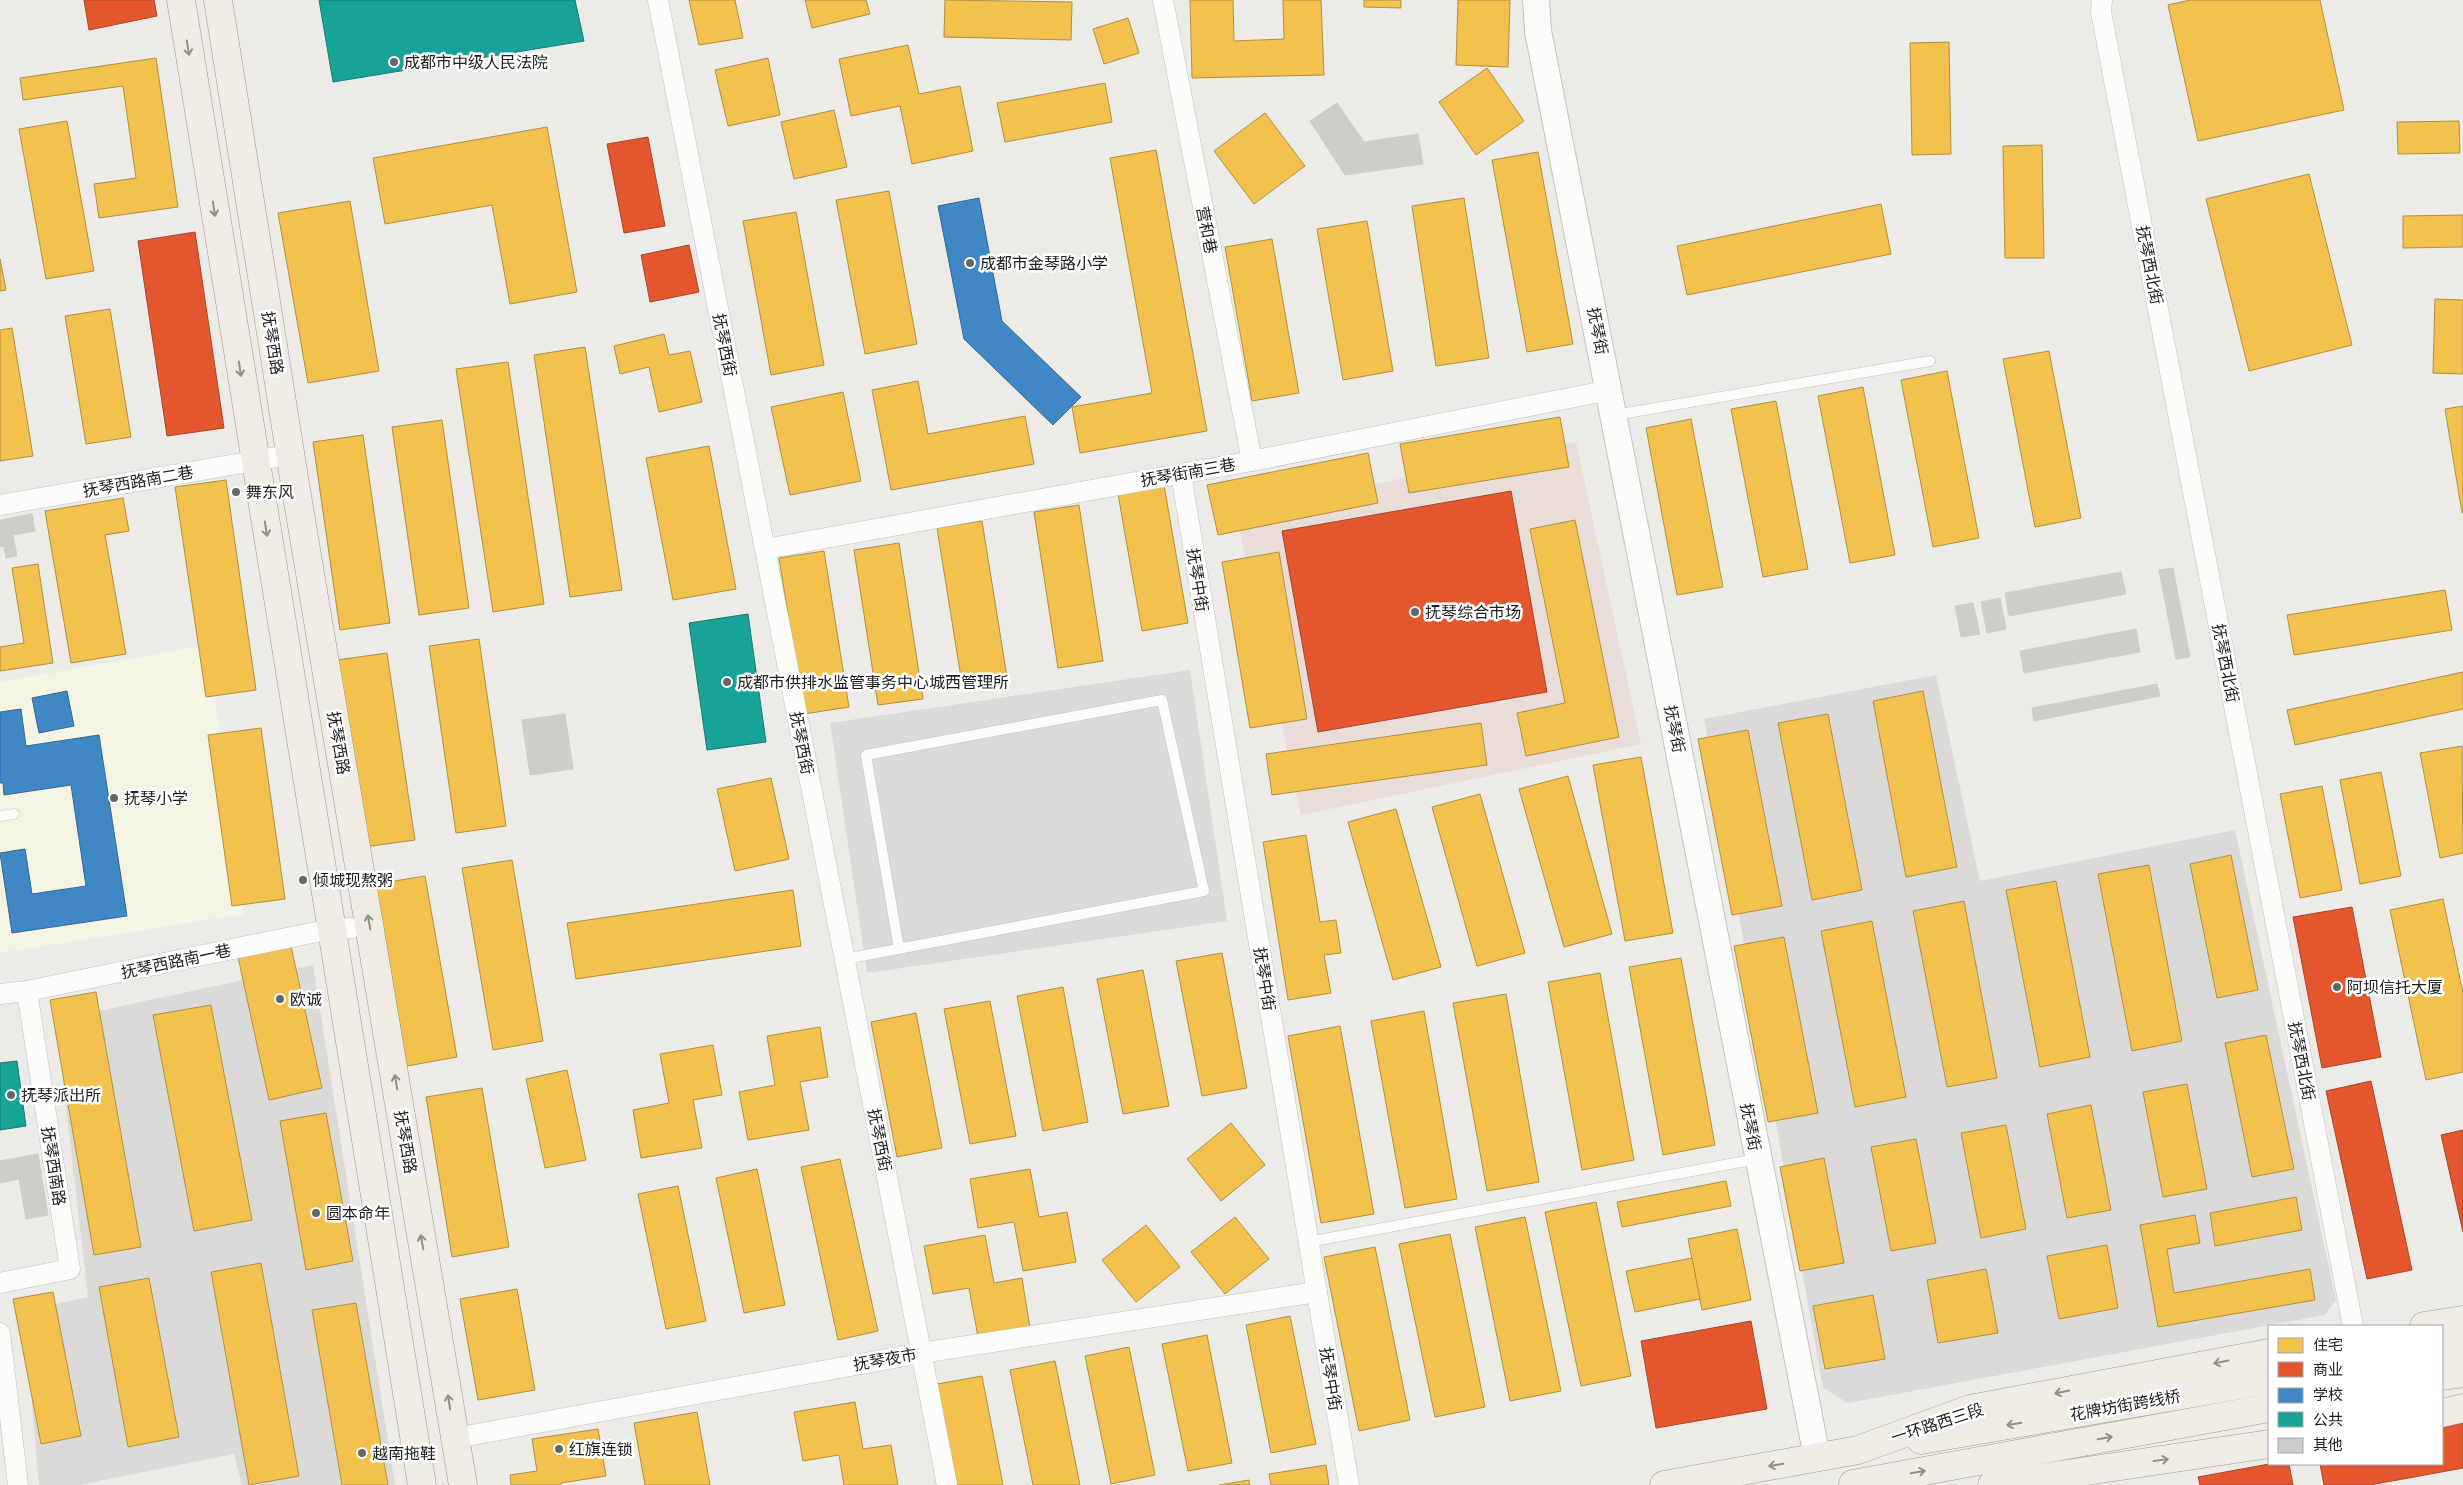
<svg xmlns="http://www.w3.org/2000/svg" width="2463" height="1485" font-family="'Asap Condensed','Noto Sans SC',sans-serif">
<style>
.residential{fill:#dbdad8}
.commercial{fill:#e9ddda}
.education{fill:#f4f4e3}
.religious{fill:#dadad8}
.homes{fill:#f2c14e;stroke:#b29040}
.shops{fill:#e4572e;stroke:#a94629}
.schools{fill:#3f88c5;stroke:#356893}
.public{fill:#17a398;stroke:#197b73}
.building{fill:#cfcdca;stroke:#cfcdc9}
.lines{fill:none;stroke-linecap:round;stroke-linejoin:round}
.service-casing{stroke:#c3c3c1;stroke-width:11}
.minor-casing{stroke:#c3c3c1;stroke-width:21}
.tertiary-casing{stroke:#c3c3c1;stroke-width:28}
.primary-casing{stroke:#a09986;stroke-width:29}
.service{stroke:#fcfcfb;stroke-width:10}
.minor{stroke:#fcfcfb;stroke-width:20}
.tertiary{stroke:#fcfcfb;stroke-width:26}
.primary{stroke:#f0ece5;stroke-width:28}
.oneway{stroke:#928f8b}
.poi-dot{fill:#666664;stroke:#fff;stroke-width:2}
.labels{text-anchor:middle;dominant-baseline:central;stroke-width:5;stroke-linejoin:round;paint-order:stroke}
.poi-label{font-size:16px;fill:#1e1e1e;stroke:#fff;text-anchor:start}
.street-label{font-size:16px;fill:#1e1e1e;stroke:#fff}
</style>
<rect width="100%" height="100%" fill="#ecebe7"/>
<g class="residential">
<path d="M1936,675L1980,881L2235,830L2336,1300L2325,1315L1848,1403L1823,1388L1704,719Z"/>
<path d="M313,965L395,1485H242L234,1454L79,1485H39L24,1311L88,1297L56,1020Z"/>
</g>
<path class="commercial" d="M1576,442L1641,744L1301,815L1236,513Z"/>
<path class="education" d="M208,645L244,914L0,953V682Z"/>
<path class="religious" d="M1190,670L1227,921L867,973L830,723Z"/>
<g class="homes">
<path d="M689,0H735L743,38L699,45Z"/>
<path d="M805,0H866L870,14L812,28Z"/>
<path d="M945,0L1072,2L1071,40L944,37Z"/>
<path d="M1190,0H1233L1234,41L1284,39L1283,0H1321L1324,75L1192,78Z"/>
<path d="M1364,0H1401V8L1364,7Z"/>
<path d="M1458,0H1510L1508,67L1456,65Z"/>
<path d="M2190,0H2320L2344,110L2198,141L2168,5Z"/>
<path d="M1128,18L1139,53L1104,64L1093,29Z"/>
<path d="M1949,42L1951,154L1912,155L1910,43Z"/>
<path d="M908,45L919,94L960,86L973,151L912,164L900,106L851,116L839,59Z"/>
<path d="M156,58L178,207L99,218L94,184L136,178L123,86L23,100L20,78Z"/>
<path d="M768,58L780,115L728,126L715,70Z"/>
<path d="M1487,68L1524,121L1476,155L1439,102Z"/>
<path d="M1105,83L1112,122L1005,142L997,103Z"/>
<path d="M834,110L847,167L794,179L781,122Z"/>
<path d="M1265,113L1305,166L1254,204L1214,151Z"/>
<path d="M67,121L94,271L46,279L19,129Z"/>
<path d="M2459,121L2460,153L2398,154L2397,122Z"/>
<path d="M547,127L577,292L510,304L492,205L385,224L373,158Z"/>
<path d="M2042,145L2044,258H2005L2003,146Z"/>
<path d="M1156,150L1207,431L1080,453L1072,407L1152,393L1110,158Z"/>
<path d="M1538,152L1573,344L1527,352L1492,160Z"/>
<path d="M2309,174L2352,345L2249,371L2206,199Z"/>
<path d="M889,191L917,344L865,354L836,200Z"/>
<path d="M1464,198L1489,358L1436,366L1412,206Z"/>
<path d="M350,201L379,371L308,383L278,213Z"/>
<path d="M1881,204L1891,254L1687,295L1677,246Z"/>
<path d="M796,212L824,365L771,375L743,221Z"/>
<path d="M2463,215V247L2403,248V216Z"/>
<path d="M1367,221L1393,371L1343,380L1317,229Z"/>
<path d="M1272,239L1299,393L1252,401L1225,247Z"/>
<path d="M0,259L6,290L0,291Z"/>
<path d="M2435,299L2463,300V374L2433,373Z"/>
<path d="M110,309L131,437L86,444L65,316Z"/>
<path d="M12,328L33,456L0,461V330Z"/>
<path d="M664,334L669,355L690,351L702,402L659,412L649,367L620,374L614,346Z"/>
<path d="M585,347L622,590L570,597L534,355Z"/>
<path d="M2049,351L2081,518L2035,527L2003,359Z"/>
<path d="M508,362L544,604L493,612L456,369Z"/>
<path d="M1947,371L1979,538L1933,547L1901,380Z"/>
<path d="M918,381L928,434L1025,416L1034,464L891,490L872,390Z"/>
<path d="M1863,387L1895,555L1850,563L1818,396Z"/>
<path d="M843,392L861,481L790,495L771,407Z"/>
<path d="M1776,401L1808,569L1763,577L1731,409Z"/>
<path d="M2463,406V513H2462L2445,409Z"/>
<path d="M1560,417L1569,467L1409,493L1400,444Z"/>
<path d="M1691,419L1723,587L1677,595L1646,428Z"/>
<path d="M442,420L469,608L419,615L392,427Z"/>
<path d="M363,435L390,623L340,630L313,442Z"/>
<path d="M709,446L736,589L673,600L646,458Z"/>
<path d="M1368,453L1378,503L1218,535L1207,485Z"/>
<path d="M226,480L256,690L206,697L175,487Z"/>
<path d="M1164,485L1188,623L1142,631L1118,494Z"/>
<path d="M123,498L129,531L105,535L126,654L71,663L45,511Z"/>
<path d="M1079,505L1103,661L1058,668L1034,512Z"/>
<path d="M1575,520L1619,737L1526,756L1517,713L1565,703L1530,529Z"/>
<path d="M982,521L1007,677L962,684L937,528Z"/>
<path d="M899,543L923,699L878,705L854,550Z"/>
<path d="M824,551L849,707L804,714L779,558Z"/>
<path d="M1279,552L1307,719L1250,728L1222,562Z"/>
<path d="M1404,561L1420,660L1343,672L1326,574Z"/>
<path d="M38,564L53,663L0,671V647L24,643L12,568Z"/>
<path d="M2445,590L2452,630L2294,655L2287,615Z"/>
<path d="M479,639L506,826L456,833L429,646Z"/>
<path d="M387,653L415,840L364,847L337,660Z"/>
<path d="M2463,672V709L2295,745L2287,710Z"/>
<path d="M1923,691L1957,867L1906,877L1873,701Z"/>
<path d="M1828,714L1862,890L1812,900L1778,723Z"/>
<path d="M1481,723L1487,765L1272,795L1266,754Z"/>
<path d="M261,728L285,899L232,906L208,735Z"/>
<path d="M1748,730L1782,906L1732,915L1698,739Z"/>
<path d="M2462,746L2463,853L2440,858L2420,753Z"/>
<path d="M1641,757L1673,933L1625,941L1593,765Z"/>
<path d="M2381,772L2401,876L2360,884L2340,780Z"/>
<path d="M1568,776L1612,934L1564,947L1519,789Z"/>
<path d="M771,778L789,859L735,871L717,789Z"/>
<path d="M2322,786L2342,890L2300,898L2280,794Z"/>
<path d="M1480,794L1525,953L1477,966L1432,807Z"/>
<path d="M1396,809L1441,967L1393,980L1348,822Z"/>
<path d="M1306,835L1320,922L1336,920L1341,953L1324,955L1331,993L1288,1000L1263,842Z"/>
<path d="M2231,855L2258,990L2217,998L2190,864Z"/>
<path d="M512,860L543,1041L493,1050L462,868Z"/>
<path d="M2149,865L2182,1041L2132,1051L2098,874Z"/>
<path d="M425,876L457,1057L407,1066L376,884Z"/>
<path d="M2056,881L2090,1057L2040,1067L2006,890Z"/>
<path d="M793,890L801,946L576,979L567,923Z"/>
<path d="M2443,899L2463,993V1072L2426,1080L2390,910Z"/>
<path d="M1964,901L1997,1078L1947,1087L1913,911Z"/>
<path d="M1872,921L1906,1097L1855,1107L1821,931Z"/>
<path d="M1784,937L1818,1113L1768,1122L1734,946Z"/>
<path d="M291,946L322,1088L269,1100L238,957Z"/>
<path d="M1222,953L1247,1088L1202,1096L1176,961Z"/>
<path d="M1681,958L1715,1145L1663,1155L1629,967Z"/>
<path d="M1143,970L1169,1106L1123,1114L1097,979Z"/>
<path d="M1600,973L1634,1160L1582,1170L1548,982Z"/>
<path d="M1063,987L1088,1122L1043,1131L1017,996Z"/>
<path d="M96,992L141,1247L94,1255L50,1000Z"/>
<path d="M1506,994L1539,1182L1487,1191L1453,1003Z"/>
<path d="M990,1001L1016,1136L970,1144L944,1009Z"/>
<path d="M211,1005L252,1220L194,1231L153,1015Z"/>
<path d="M1424,1011L1457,1199L1405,1208L1371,1021Z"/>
<path d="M916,1013L942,1148L897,1157L871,1022Z"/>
<path d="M1340,1026L1374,1214L1321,1223L1288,1036Z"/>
<path d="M820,1027L828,1077L800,1082L809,1130L748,1140L739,1092L775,1085L767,1036Z"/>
<path d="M2266,1035L2294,1169L2252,1177L2225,1043Z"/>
<path d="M713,1045L722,1095L693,1100L702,1148L641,1158L633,1110L669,1103L660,1054Z"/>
<path d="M567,1070L586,1160L545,1168L526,1079Z"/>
<path d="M2187,1084L2207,1189L2163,1197L2143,1092Z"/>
<path d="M482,1088L509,1247L452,1257L426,1097Z"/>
<path d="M2091,1105L2111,1210L2067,1218L2047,1114Z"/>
<path d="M326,1113L353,1261L306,1270L280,1121Z"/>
<path d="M1231,1123L1265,1165L1221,1201L1187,1159Z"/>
<path d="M2006,1125L2026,1229L1981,1238L1961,1133Z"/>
<path d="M1916,1139L1936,1243L1891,1251L1871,1147Z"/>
<path d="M1824,1158L1844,1263L1800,1271L1780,1167Z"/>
<path d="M840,1159L878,1331L838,1340L801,1167Z"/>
<path d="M757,1169L785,1305L744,1313L716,1178Z"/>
<path d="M1030,1169L1039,1217L1067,1212L1076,1262L1023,1271L1014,1222L978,1228L970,1179Z"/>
<path d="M1726,1181L1731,1206L1622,1227L1617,1202Z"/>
<path d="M678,1186L706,1321L666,1329L638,1194Z"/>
<path d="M2296,1197L2302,1230L2215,1246L2210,1213Z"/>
<path d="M1596,1202L1631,1376L1581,1386L1545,1212Z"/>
<path d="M2195,1215L2200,1243L2167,1249L2174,1293L2310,1269L2315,1300L2158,1327L2140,1225Z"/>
<path d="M1235,1217L1269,1259L1225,1294L1191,1252Z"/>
<path d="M1525,1217L1561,1391L1510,1401L1475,1227Z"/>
<path d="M1146,1225L1180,1267L1136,1302L1102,1260Z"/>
<path d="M1737,1229L1751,1300L1702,1310L1688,1239Z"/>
<path d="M1450,1234L1485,1407L1435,1417L1399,1244Z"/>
<path d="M985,1235L994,1283L1022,1278L1030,1328L978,1337L969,1288L933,1294L924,1246Z"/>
<path d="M2107,1245L2118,1308L2059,1319L2047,1256Z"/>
<path d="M1375,1247L1410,1420L1359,1431L1324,1257Z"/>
<path d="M1692,1258L1700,1299L1635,1312L1626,1271Z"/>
<path d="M261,1263L299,1476L249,1485L211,1272Z"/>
<path d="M1986,1269L1998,1333L1938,1343L1927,1280Z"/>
<path d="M149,1278L179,1437L128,1447L99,1287Z"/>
<path d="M517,1289L535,1390L478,1400L460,1299Z"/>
<path d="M53,1292L81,1436L41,1444L13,1299Z"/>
<path d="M1873,1295L1885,1359L1825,1369L1813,1306Z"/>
<path d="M356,1303L388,1485H342L312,1310Z"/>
<path d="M1290,1316L1316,1444L1271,1453L1246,1325Z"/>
<path d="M1207,1335L1232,1463L1188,1471L1162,1344Z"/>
<path d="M1129,1347L1155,1475L1111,1484L1085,1356Z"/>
<path d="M1055,1361L1080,1485H1033L1010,1370Z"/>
<path d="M982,1376L1003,1485H957L937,1384Z"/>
<path d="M855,1402L863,1449L891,1445L898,1485H844L839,1455L803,1461L794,1412Z"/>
<path d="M697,1412L710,1485H645L634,1423Z"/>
<path d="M598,1429L606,1476L561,1483V1485H511L510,1475L537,1471L532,1439Z"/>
<path d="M1326,1465L1329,1485H1271L1269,1474Z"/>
<path d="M1249,1480L1250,1485H1219Z"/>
</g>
<g class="shops">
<path d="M84,0H154L157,16L89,30Z"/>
<path d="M648,137L665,226L624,233L607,144Z"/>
<path d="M195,232L224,428L167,436L138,241Z"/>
<path d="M689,245L699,292L650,302L641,255Z"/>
<path d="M1511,491L1547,692L1318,732L1282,531Z"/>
<path d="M2352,907L2381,1057L2322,1068L2293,917Z"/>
<path d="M2371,1081L2412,1270L2367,1279L2326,1091Z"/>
<path d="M2463,1130V1232L2441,1135Z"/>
<path d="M1751,1321L1767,1409L1656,1428L1641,1341Z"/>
<path d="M2463,1423V1468L2370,1485H2324L2320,1464H2442V1427Z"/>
<path d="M2269,1464H2289L2293,1485H2200L2198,1477Z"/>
</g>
<g class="schools">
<path d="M979,198L1002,321L1081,397L1053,425L964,339L938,206Z"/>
<path d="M67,691L74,726L39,733L32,698Z"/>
<path d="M21,709L26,746L99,735L127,916L12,933L0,853L25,849L32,894L86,886L71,785L4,795L3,783H0V712Z"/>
</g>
<g class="public">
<path d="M319,0H575L584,41L333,82Z"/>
<path d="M748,614L766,742L707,750L689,623Z"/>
<path d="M17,1061L26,1126L0,1130V1063Z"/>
</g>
<g class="building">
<path d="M1337,103L1364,142L1418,134L1423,164L1345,175L1310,121Z"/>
<path d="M32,514L35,531L13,535L17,556L6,558L4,546L0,547V520Z"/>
<path d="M2173,568L2190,657L2176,659L2159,570Z"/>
<path d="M2121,572L2126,594L2009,616L2005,593Z"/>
<path d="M2000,598L2006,629L1987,633L1981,602Z"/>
<path d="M1973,603L1980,634L1961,637L1955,606Z"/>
<path d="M2136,629L2140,652L2024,673L2020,651Z"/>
<path d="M2157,684L2160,696L2034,721L2032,708Z"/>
<path d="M565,714L573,769L530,775L522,720Z"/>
<path d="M38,1154L48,1215L26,1219L19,1179L0,1183V1161Z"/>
</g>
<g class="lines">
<g class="service-casing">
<g id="service">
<path d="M1615,415L1930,361"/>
<path d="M0,816L14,814"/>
<path d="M845,959L1204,891L1162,700L866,755L899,949"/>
<path d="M1308,1242L1757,1159"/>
</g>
</g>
<g class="minor-casing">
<g id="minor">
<path d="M658,0L947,1485"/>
<path d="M1163,0L1252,461"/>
<path d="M2102,0L2101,12L2353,1326"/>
<path d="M1181,474L1349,1485"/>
<path d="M0,505L277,457"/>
<path d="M765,549L1252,461L1610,390"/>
<path d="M0,994L27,991L331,929L351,928"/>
<path d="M0,1283L70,1269L27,991"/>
<path d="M0,1333L18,1485"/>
<path d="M455,1438L921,1353L1317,1292"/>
</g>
</g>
<g class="tertiary-casing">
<path id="tertiary" d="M1536,0L1538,31C1634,506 1721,982 1817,1457"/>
</g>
<g class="primary-casing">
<g id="primary">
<path d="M181,0L422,1485"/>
<path d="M218,0L295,484L463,1485"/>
<path d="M2424,1326L2463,1320"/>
<path d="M2442,1349L2463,1345"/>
<path d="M2442,1376L2463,1373"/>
<path d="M2442,1413L2463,1408"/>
<path d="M1921,1440L2269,1380"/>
<path d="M1853,1484L2269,1408"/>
<path d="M1664,1485L1858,1450L1970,1409L2269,1353"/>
<path d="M1992,1485L2269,1444"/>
</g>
</g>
<use href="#service" class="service"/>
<use href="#minor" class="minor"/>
<use href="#tertiary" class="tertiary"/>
<use href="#primary" class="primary"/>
</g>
<defs><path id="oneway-shaft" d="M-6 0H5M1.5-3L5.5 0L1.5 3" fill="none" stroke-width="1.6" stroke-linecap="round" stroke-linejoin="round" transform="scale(1.25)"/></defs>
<g class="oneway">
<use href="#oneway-shaft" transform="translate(188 48) rotate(81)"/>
<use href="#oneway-shaft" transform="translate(214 209) rotate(81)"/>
<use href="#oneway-shaft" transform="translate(240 369) rotate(81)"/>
<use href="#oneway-shaft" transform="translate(266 529) rotate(81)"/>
<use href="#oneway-shaft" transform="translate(369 922) rotate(-100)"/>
<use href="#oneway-shaft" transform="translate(396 1082) rotate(-100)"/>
<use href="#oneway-shaft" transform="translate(422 1242) rotate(-100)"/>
<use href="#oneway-shaft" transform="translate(2221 1362) rotate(169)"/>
<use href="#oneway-shaft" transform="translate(2062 1392) rotate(169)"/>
<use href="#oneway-shaft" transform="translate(449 1402) rotate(-99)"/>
<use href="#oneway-shaft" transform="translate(2014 1424) rotate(170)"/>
<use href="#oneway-shaft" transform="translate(2105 1438) rotate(-10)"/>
<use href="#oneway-shaft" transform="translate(2161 1460) rotate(-8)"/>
<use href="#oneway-shaft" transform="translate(1776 1465) rotate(170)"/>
<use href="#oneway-shaft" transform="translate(1918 1472) rotate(-10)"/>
</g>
<g class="poi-dot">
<circle cx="394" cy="62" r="5"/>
<circle cx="970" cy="263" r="5"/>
<circle cx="236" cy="492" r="5"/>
<circle cx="1415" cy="612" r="5"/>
<circle cx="727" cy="682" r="5"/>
<circle cx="114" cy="798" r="5"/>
<circle cx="303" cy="880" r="5"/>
<circle cx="2337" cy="987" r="5"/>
<circle cx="280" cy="999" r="5"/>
<circle cx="11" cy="1095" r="5"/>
<circle cx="316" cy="1213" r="5"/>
<circle cx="559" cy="1449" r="5"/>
<circle cx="362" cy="1453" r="5"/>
</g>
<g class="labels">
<g class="poi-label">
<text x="404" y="62">成都市中级人民法院</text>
<text x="980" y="263">成都市金琴路小学</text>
<text x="246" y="492">舞东风</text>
<text x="1425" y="612">抚琴综合市场</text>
<text x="737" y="682">成都市供排水监管事务中心城西管理所</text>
<text x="124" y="798">抚琴小学</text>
<text x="313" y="880">倾城现熬粥</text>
<text x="2347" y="987">阿坝信托大厦</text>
<text x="290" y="999">欧诚</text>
<text x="21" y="1095">抚琴派出所</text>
<text x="326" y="1213">圆本命年</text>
<text x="569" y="1449">红旗连锁</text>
<text x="372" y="1453">越南拖鞋</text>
</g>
<g class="street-label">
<text transform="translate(1207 230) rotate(79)">营和巷</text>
<text transform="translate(2150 265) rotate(79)">抚琴西北街</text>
<text transform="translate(1598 331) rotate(79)">抚琴街</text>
<text transform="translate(273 343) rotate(81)">抚琴西路</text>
<text transform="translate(725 345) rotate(79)">抚琴西街</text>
<text transform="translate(1188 472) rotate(-10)">抚琴街南三巷</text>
<text transform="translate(138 481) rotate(-10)">抚琴西路南二巷</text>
<text transform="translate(1198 580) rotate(81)">抚琴中街</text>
<text transform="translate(2226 663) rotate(79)">抚琴西北街</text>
<text transform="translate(1675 729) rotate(79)">抚琴街</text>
<text transform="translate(339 743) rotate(80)">抚琴西路</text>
<text transform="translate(802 743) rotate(79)">抚琴西街</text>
<text transform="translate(176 961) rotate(-12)">抚琴西路南一巷</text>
<text transform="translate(1265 979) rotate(81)">抚琴中街</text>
<text transform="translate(2302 1061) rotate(79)">抚琴西北街</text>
<text transform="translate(1751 1127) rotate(79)">抚琴街</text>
<text transform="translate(880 1140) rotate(79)">抚琴西街</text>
<text transform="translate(406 1142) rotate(80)">抚琴西路</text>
<text transform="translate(54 1166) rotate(81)">抚琴西南路</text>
<text transform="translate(885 1359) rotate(-10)">抚琴夜市</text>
<text transform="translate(1331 1379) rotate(81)">抚琴中街</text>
<text transform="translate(2125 1405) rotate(-10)">花牌坊街跨线桥</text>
<text transform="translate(1937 1423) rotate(-18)">一环路西三段</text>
</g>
</g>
<rect x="2268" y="1325" width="175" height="140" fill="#ffffff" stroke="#a5a5a5"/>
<rect x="2278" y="1338" width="25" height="15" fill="#f2c14e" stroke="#a5a5a5"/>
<text x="2313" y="1350" font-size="15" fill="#1e1e1e">住宅</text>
<rect x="2278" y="1362" width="25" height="15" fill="#e4572e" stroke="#a5a5a5"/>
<text x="2313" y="1375" font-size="15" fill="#1e1e1e">商业</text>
<rect x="2278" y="1388" width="25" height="15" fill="#3f88c5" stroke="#a5a5a5"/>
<text x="2313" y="1400" font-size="15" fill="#1e1e1e">学校</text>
<rect x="2278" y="1412" width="25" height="15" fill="#17a398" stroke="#a5a5a5"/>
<text x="2313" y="1425" font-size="15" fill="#1e1e1e">公共</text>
<rect x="2278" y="1438" width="25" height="15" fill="#cfcdca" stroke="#a5a5a5"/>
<text x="2313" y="1450" font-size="15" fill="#1e1e1e">其他</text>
</svg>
